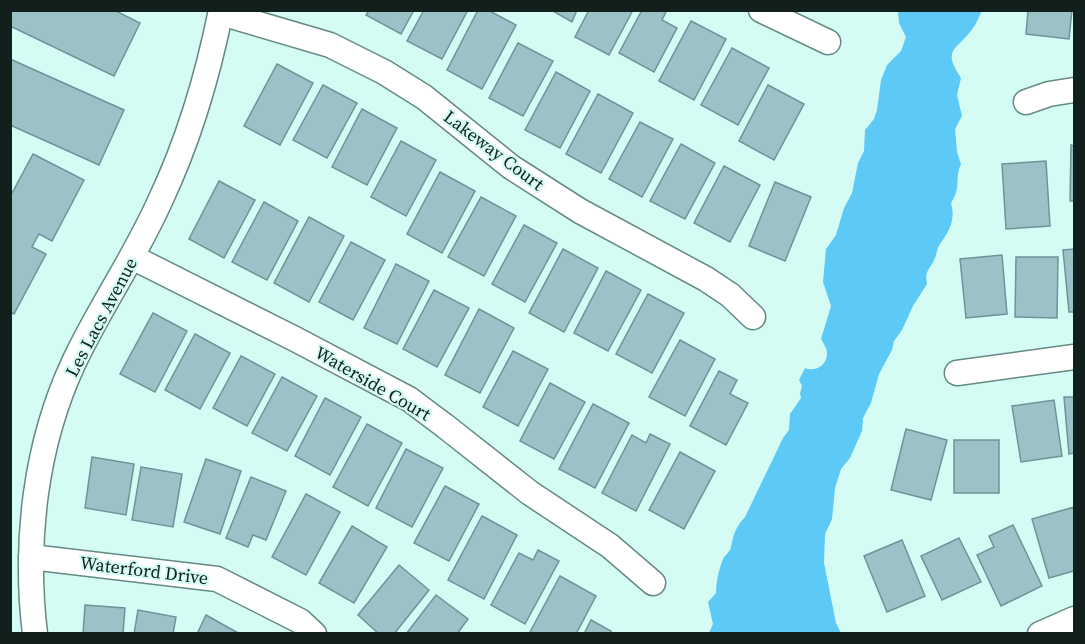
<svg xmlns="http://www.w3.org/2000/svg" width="1085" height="644" font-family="'Source Serif 4',serif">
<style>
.water{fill:#5cc9f6}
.building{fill:#9ac2c7;stroke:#6d9498;stroke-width:1.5}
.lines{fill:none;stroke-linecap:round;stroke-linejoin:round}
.street-casing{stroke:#658a83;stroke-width:27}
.street{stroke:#fff;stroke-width:24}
.labels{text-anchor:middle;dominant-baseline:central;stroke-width:4.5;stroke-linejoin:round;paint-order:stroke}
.street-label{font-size:18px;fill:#11201d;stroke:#d4fcf5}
</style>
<rect width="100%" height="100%" fill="#d4fcf5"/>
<path class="water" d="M898,11H982C979,16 977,23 973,28C957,51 941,48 961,78L957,95L962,116L955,129L957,152L961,164C954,179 962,187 951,203C956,220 949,231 940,244C937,248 937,253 935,258C930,270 924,270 927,284L913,306L902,330L894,341L892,350L879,374L871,403L863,418L862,431L850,458L841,469L835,488L832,519L825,534L824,563L836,623L841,633H709L713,624L708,602L716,593C716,582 719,569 723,559C725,555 730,552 731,547C733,536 736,526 745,517L783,438L789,430L790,414L801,398L800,393L802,386L799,380L805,368C815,372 827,366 827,353C827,348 823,343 821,339L831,306L823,282L826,249L836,235L844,208L852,193L858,163L864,151L865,130L874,119L877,110L881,80L887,65L901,51L906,37L899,23Z"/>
<g class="building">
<path d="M10,10H114L140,23L114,76L10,26Z"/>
<path d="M369,10H414L401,34L366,15Z"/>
<path d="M424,10H468L442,59L407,41Z"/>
<path d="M478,10H488L516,25L482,89L447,70Z"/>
<path d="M551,10H577L572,22Z"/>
<path d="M589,10H633L609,55L575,37Z"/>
<path d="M642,10H667L662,20L677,28L654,72L619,53Z"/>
<path d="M1028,10H1072L1069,39L1026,34Z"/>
<path d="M691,21L726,39L694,100L659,81Z"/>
<path d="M518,43L553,61L523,116L489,98Z"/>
<path d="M732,48L769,68L738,125L701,105Z"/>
<path d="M10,59L124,110L99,165L10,125Z"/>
<path d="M277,64L313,83L280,145L244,126Z"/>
<path d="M556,72L590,91L560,148L525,130Z"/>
<path d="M323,85L357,103L327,158L293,140Z"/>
<path d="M768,85L804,104L774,160L739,141Z"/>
<path d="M598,94L633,113L601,173L566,154Z"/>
<path d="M362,109L397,128L367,185L332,167Z"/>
<path d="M640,122L673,139L642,197L609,179Z"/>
<path d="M401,141L436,160L406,216L371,197Z"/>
<path d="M681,144L715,163L685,219L650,201Z"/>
<path d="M1071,145L1074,146V201H1070Z"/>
<path d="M33,154L84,180L52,241L39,234L32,247L46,254L14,314L10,312V197Z"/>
<path d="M1046,161L1050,226L1006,229L1002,164Z"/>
<path d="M724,166L760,185L730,242L694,223Z"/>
<path d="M440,172L475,191L442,253L407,234Z"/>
<path d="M219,181L255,200L224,258L189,239Z"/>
<path d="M775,182L811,197L785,261L749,246Z"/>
<path d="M481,197L516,216L484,276L448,257Z"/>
<path d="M264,202L298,221L267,280L232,262Z"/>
<path d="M309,217L344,236L309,302L274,283Z"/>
<path d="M524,225L557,243L525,302L492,284Z"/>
<path d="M351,242L385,260L353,320L319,302Z"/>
<path d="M563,249L598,268L564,332L529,313Z"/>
<path d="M1074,249V312H1069L1063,250Z"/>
<path d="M1002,255L1007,314L966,318L960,259Z"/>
<path d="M1016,257H1058L1057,318L1015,317Z"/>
<path d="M396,264L429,281L397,344L364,328Z"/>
<path d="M606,271L641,290L608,351L574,333Z"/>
<path d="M434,290L469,308L437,367L403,349Z"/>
<path d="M648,294L684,313L652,373L616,354Z"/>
<path d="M479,309L514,328L480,393L445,375Z"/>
<path d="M153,313L187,331L155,392L120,374Z"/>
<path d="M195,334L230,353L200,409L165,390Z"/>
<path d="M680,340L715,359L685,416L649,397Z"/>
<path d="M513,351L548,369L518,426L483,407Z"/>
<path d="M241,356L275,374L247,426L213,408Z"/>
<path d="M719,371L737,380L730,394L748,403L726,445L690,426Z"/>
<path d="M282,377L317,396L287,451L252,433Z"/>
<path d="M550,383L585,402L554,459L520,441Z"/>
<path d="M1064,397H1074V453L1069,454Z"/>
<path d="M325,398L361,417L330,475L295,456Z"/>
<path d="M1054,400L1062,456L1021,462L1012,406Z"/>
<path d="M593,404L629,423L595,488L559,469Z"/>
<path d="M367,424L402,443L368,506L333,487Z"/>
<path d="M906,429L947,440L931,500L891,490Z"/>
<path d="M650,434L670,444L636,511L602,493L632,435L646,443Z"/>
<rect x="954" y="440" width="45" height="53"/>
<path d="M406,449L443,468L412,527L376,508Z"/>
<path d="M680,452L715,471L684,529L649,510Z"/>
<path d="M92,457L134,464L126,515L85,508Z"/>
<path d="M206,459L241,471L220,534L184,522Z"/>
<path d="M141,467L182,474L173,527L132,520Z"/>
<path d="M251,477L286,491L266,540L253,535L248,547L226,538Z"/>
<path d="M445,486L479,504L449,561L414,543Z"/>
<path d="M306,494L340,512L306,575L272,557Z"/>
<path d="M1074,507V571L1049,578L1032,519Z"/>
<path d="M482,516L517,535L484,599L448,580Z"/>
<path d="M1013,525L1042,586L1001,606L977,555L994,547L989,536Z"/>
<path d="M352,526L387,547L354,603L319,583Z"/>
<path d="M959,538L981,582L942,600L921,556Z"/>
<path d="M902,540L925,596L887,612L864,556Z"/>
<path d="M538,550L559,561L525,624L491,605L519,553L533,560Z"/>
<path d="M399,565L429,590L394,634H379L358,615Z"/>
<path d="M560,576L596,596L576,634H529Z"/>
<path d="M436,595L468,619L457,634H406Z"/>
<path d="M85,605L125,608L123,634H83Z"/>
<path d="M138,610L176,617L173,634H134Z"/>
<path d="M206,615L240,634H197Z"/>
<path d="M591,620L611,631L610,634H584Z"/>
</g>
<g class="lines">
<g class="street-casing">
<g id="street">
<path d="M761,10L828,42"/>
<path d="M221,13L330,45L384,72L424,97L511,167L580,211L706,279L730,295L753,317"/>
<path d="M1026,102L1049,94L1074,90"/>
<path d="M132,257L295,339L409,399L445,426L530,493L610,546L653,583"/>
<path d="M957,373L1074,357"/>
<path d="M31,557L217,579L300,621L314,634"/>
<path d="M35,634C24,543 35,445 74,362C100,307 135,257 160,201C188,142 208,75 221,10"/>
<path d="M1040,634L1074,619"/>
</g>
</g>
<use href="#street" class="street"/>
</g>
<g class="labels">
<g class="street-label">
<text transform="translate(494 150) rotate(37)">Lakeway Court</text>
<text transform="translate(101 317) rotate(-62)">Les Lacs Avenue</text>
<text transform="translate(373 383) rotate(30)">Waterside Court</text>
<text transform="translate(144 570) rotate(7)">Waterford Drive</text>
</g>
</g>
<rect width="1085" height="644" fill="none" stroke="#11201d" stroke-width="24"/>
</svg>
